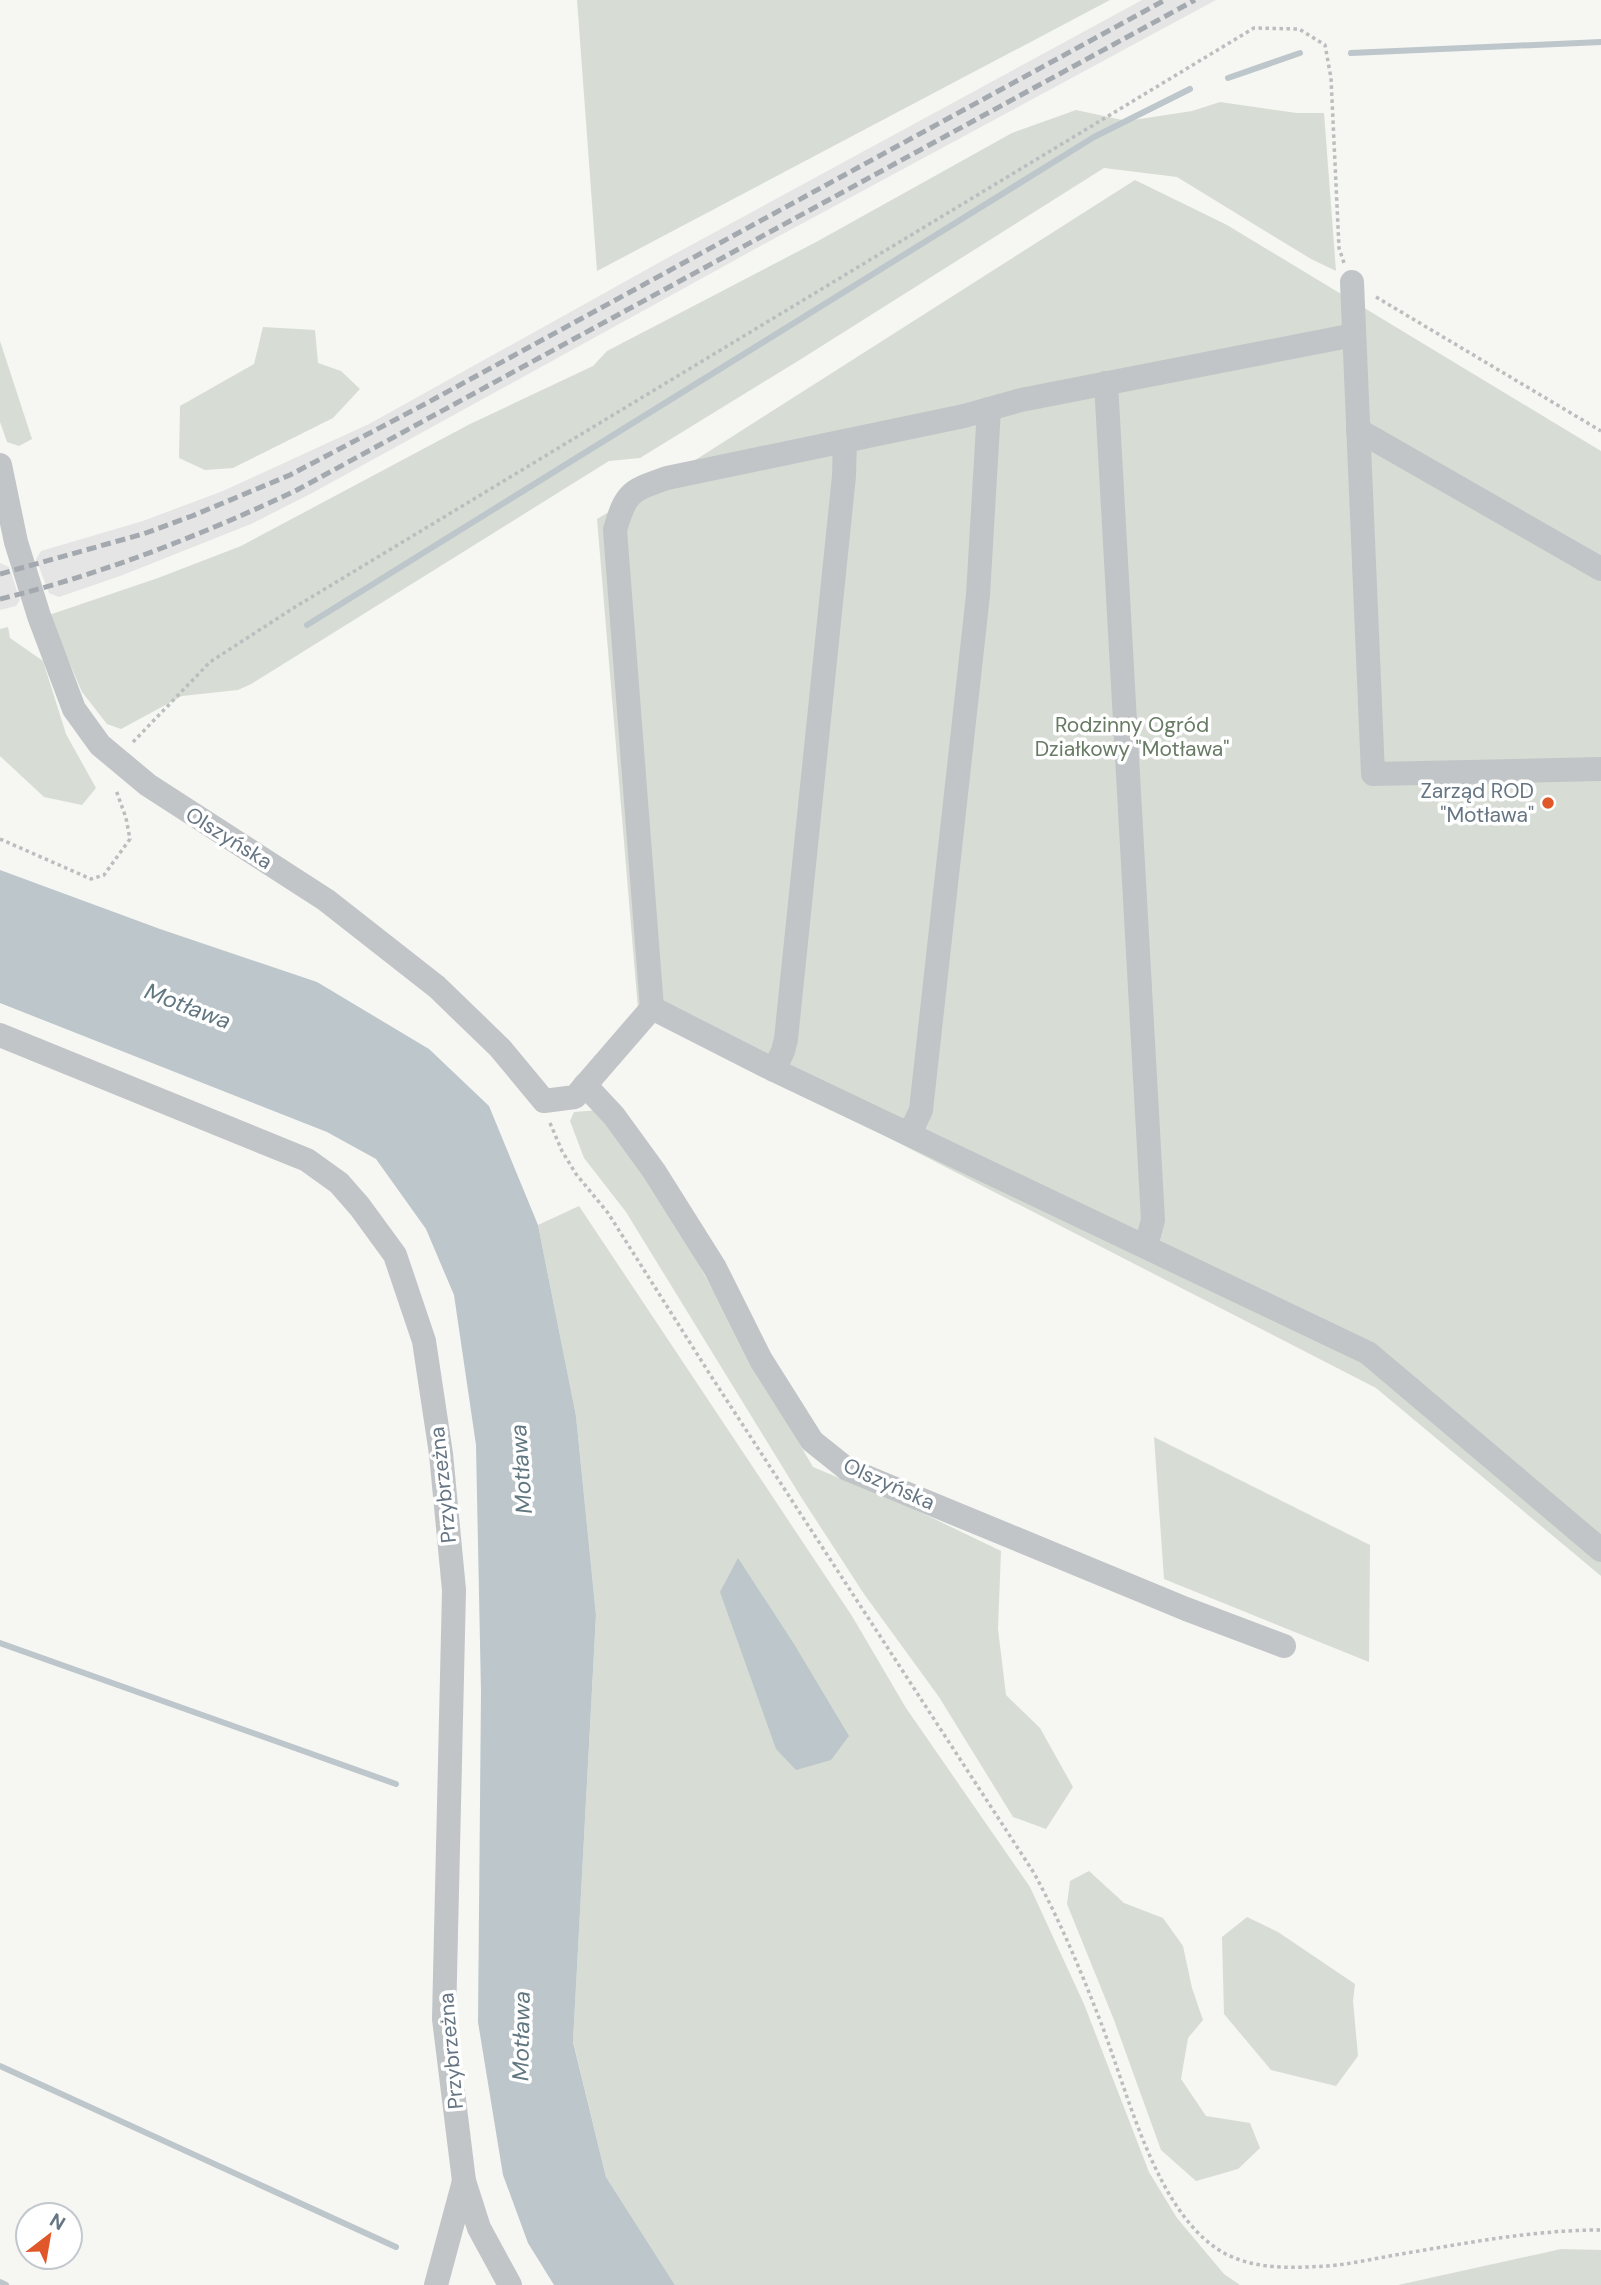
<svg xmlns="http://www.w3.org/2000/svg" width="1601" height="2285" font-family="'DM Sans',sans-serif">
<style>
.built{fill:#e4e5e4}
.green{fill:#d7ddd4}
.water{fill:#bcc6cb}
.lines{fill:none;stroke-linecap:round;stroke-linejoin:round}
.stream{stroke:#bcc6cb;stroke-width:6}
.path{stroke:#bbbdbf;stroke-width:3.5;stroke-dasharray:3.5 3.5;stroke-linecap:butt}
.minor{stroke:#c1c5c8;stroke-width:24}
.rail{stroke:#a4a9af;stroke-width:5;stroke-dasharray:10 5;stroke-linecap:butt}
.poi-dot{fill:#e05829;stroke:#fff;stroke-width:2.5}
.labels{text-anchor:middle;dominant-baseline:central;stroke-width:7;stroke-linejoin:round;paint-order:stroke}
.park-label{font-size:21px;fill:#687b64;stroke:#fff}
.poi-label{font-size:21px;fill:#667583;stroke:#fff;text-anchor:end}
.street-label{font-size:21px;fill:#667583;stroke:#fff}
.water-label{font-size:23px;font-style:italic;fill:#617780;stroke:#fff}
</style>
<rect width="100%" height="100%" fill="#f6f6f3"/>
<g class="built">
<path d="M1142,0H1216L766,243L314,492L251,524L120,576L59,597L49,593L36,559L41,551L143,521L223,491L369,424L671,256Z"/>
<path d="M0,563L9,567L20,600L16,606L0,610Z"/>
</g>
<g class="green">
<path d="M577,0H1110L597,271Z"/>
<path d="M1220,102L1297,113H1324L1336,271L1311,259L1177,177L1104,168L798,361L640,458L609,461L251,684L238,690L182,696L121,729L107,724L82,692L49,615L158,578L241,546L470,424L593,366L607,351L818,241L1012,133L1076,110L1127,121L1192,111Z"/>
<path d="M1135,180L1227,225L1601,451V1576L1376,1388L638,1009L597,519L667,478Z"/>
<path d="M263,327L315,330L318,363L341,371L360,389L333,418L233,468L205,470L179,458L180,406L254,364Z"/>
<path d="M0,341L32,439L19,446L7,442L0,422Z"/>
<path d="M8,627L10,638L43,661L66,734L96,788L82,805L44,797L0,756V629Z"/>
<path d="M598,1110L662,1197L757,1371L813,1467L920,1512L1001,1551L998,1629L1006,1695L1040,1728L1073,1787L1046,1829L1013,1817L939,1697L864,1594L801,1497L626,1212L584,1158L570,1121L574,1112Z"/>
<path d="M579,1206L852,1616L906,1708L1030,1887L1084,2004L1149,2172L1177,2218L1224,2274L1240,2285H675L606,2177L573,2041L596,1615L576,1416L538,1225Z"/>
<path d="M1154,1437L1370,1545L1369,1662L1164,1579Z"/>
<path d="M1089,1871L1124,1903L1163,1918L1183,1946L1192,1988L1203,2020L1188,2038L1181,2079L1206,2116L1250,2123L1260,2148L1238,2169L1196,2181L1161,2150L1114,2020L1067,1904L1070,1881Z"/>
<path d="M1247,1917L1278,1932L1355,1984L1353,2001L1358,2056L1336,2086L1271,2070L1224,2014L1222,1937Z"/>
<path d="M1561,2249L1601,2250V2285H1398Z"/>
</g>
<g class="water">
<path d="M0,870L160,929L317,982L429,1049L489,1106L538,1225L576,1416L596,1615L573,2042L606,2177L675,2285H554L528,2243L503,2175L478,2022L481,1692L476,1445L454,1295L426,1229L376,1159L327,1132L0,1003Z"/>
<path d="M738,1558L794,1644L849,1736L831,1760L796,1770L776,1749L720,1592Z"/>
</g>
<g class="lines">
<g class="stream">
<path d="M1351,53L1601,42"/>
<path d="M1228,78L1300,53"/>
<path d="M307,625L1094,137L1190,89"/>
<path d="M0,1643L396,1784"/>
<path d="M0,2066L396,2247"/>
<path d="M0,2282L6,2285"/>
</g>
<g class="path">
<path d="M1376,297L1601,431"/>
<path d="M133,742L210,662L295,607L1254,28L1299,29L1325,45L1331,78L1339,248L1344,263"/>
<path d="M0,839L91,879L104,875L130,839L126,818L116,790"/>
<path d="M550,1123L562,1151L576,1174L608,1213L711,1376L1034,1873C1060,1921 1081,1971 1101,2023C1128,2092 1156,2215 1224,2253C1256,2270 1292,2268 1327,2266C1352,2264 1377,2258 1401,2254C1467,2243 1533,2230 1601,2230"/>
</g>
<g class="minor">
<path d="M1352,282L1373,774L1601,769"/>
<path d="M1106,383L1153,1220L1149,1235L1143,1245"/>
<path d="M1358,430L1601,569"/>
<path d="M0,465L16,542L39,616L74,709L100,745L148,785L326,900L437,987L500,1048L544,1101L575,1097L652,1008L615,530C626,491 631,491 667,478L964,416L1021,400L1354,335"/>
<path d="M652,1008L774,1070L1368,1353L1601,1550"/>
<path d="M0,1035L307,1160L339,1183L360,1207L395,1255L424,1341L441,1454L454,1590L444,2019L464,2181L479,2228L510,2285"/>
<path d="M774,1070L783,1051L786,1039L844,476L845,441"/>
<path d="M585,1085L614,1116L654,1171L715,1268L761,1360L812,1441L847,1469L1186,1609L1284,1646"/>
<path d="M905,1132L914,1125L921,1110L978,595L989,409"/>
<path d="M436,2285L464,2181"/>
</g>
<g class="rail">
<path d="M0,574L143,534L192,516L290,475L425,404L1165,0"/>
<path d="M0,599C103,574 202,535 297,490L1195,0"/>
</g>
</g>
<circle class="poi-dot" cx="1548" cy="803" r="7"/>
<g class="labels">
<g class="park-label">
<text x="1132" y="725">Rodzinny Ogród<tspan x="1132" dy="24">Działkowy "Motława"</tspan></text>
</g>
<g class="poi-label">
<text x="1534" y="791">Zarząd ROD<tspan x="1534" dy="24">"Motława"</tspan></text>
</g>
<g class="street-label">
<text transform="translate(229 838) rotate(32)">Olszyńska</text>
<text transform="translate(889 1484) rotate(24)">Olszyńska</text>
<text transform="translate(443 1485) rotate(-96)">Przybrzeżna</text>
<text transform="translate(451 2051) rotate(-95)">Przybrzeżna</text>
</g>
<g class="water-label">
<text transform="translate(188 1006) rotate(21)">Motława</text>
<text transform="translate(521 1469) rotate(-94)">Motława</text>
<text transform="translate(521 2036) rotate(-89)">Motława</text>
</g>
</g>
<g transform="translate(49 2236) rotate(31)"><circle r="33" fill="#ffffff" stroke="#c2c8cd" stroke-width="2"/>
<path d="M0-5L12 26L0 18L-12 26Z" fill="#e05829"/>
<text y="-10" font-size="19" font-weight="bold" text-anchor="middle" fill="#667583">N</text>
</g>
</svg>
